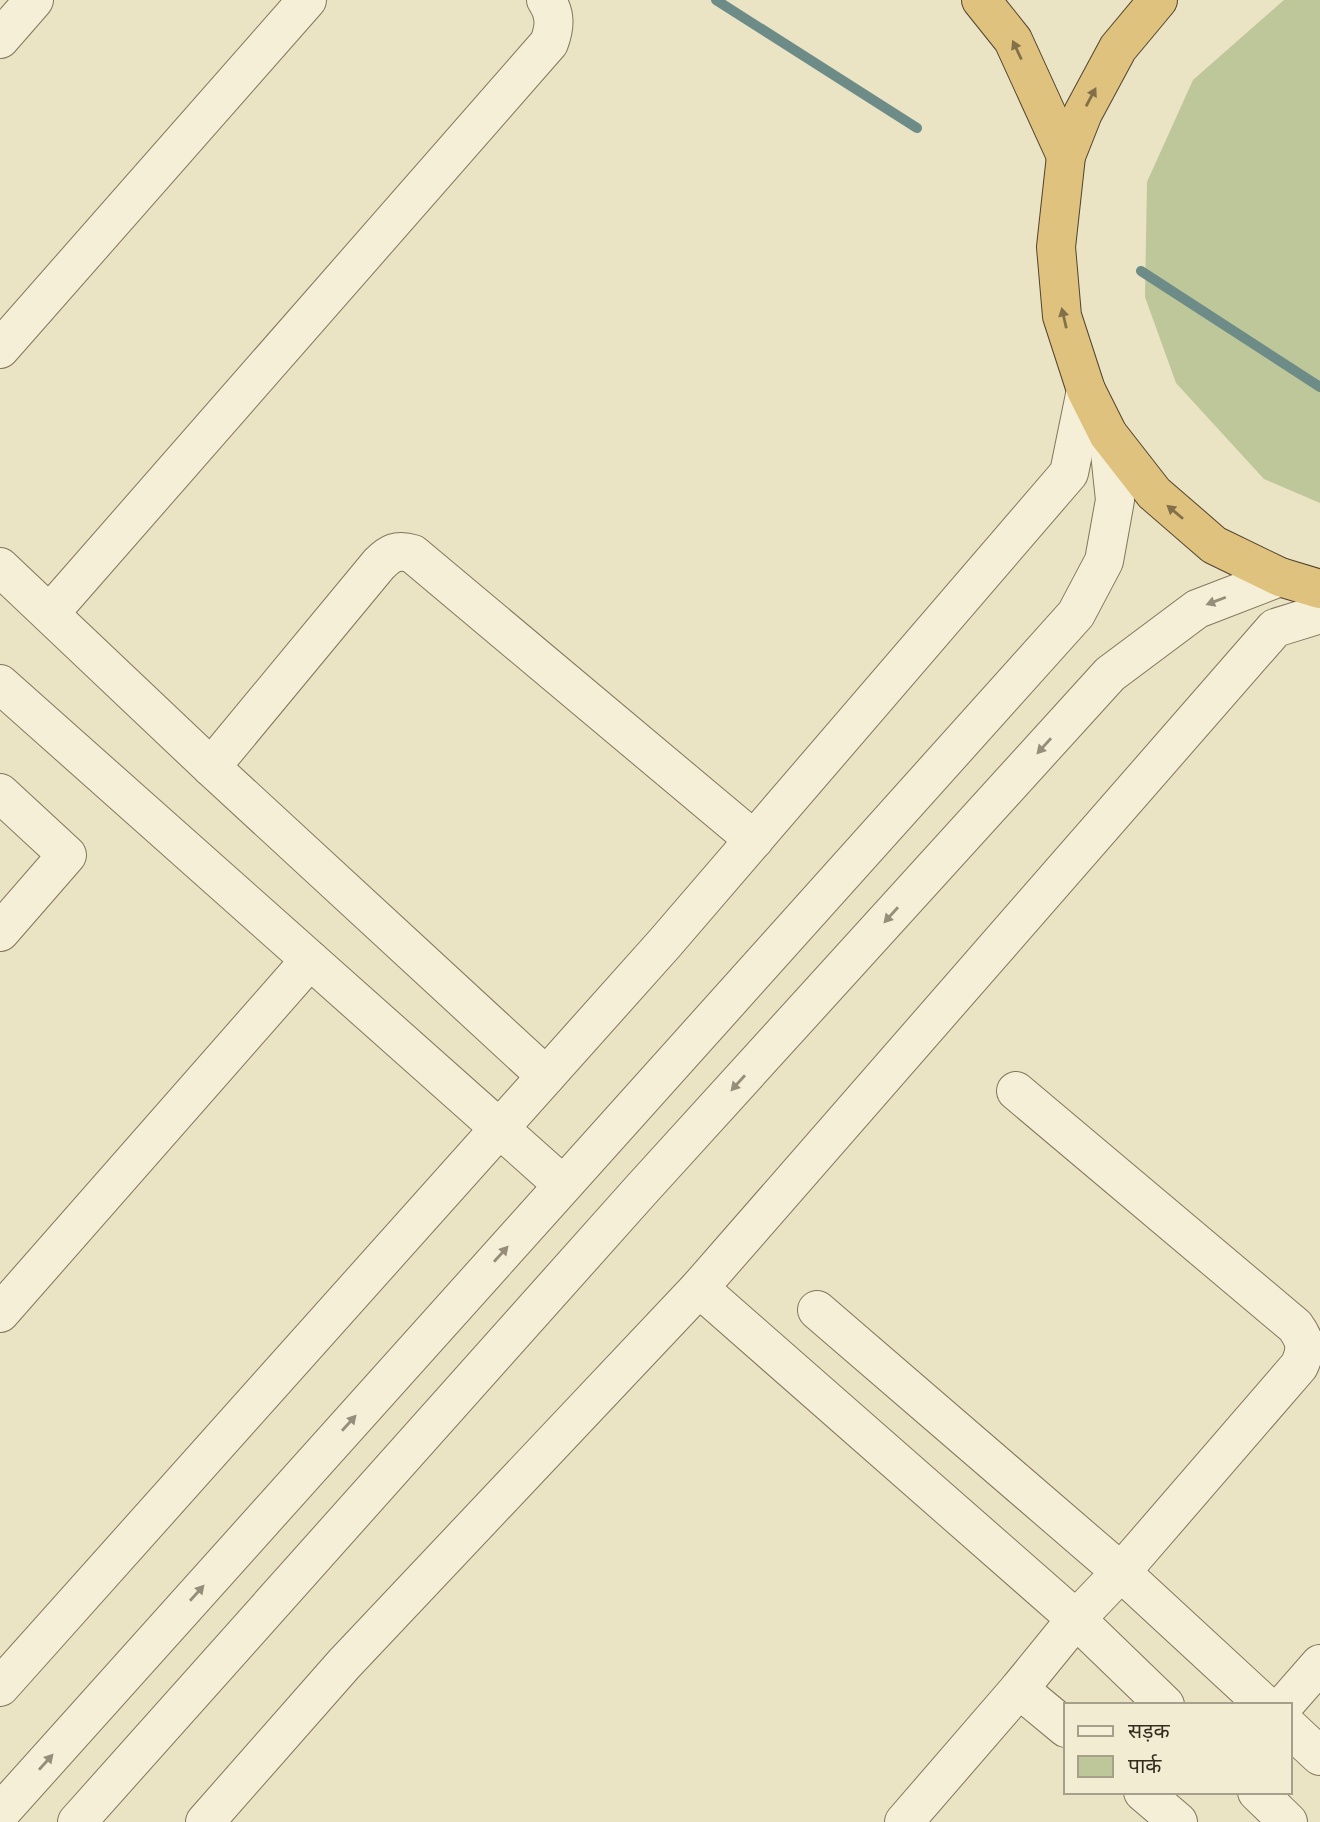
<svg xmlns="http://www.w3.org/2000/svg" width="1320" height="1822" font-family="'Source Serif 4','Noto Sans Devanagari',serif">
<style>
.green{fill:#bdc799}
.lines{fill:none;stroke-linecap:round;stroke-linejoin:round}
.stream{stroke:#6d8b87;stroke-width:10}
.minor-casing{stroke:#83755c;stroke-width:40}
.tertiary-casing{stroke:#83755c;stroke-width:40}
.trunk-casing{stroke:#514330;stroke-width:40}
.minor{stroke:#f6efd7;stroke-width:38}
.tertiary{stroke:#f6efd7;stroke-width:38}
.trunk{stroke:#dec27e;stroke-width:38}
.oneway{fill:#81704a}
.oneway2{fill:#968e7b}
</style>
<rect width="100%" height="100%" fill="#eae3c4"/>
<path class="green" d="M1284,0H1320V503L1264,479L1176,383L1145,297L1147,182L1193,80Z"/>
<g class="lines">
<g class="stream">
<path d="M716,0L917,128"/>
<path d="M1141,271L1320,387"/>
</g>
<g class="minor-casing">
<g id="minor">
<path d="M0,39L34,0"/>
<path d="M0,349L307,0"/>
<path d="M0,567L211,767L546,1076"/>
<path d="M50,613L549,43C555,27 556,14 546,0"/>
<path d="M0,684L563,1185"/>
<path d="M211,767L379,564C390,553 397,549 413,554L754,840"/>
<path d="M0,793L67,855L0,932"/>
<path d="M699,1288L1076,1619L1165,1705"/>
<path d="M817,1310L1121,1572L1265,1705"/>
<path d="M0,1313L310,960"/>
<path d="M0,1687L665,943L1069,473L1086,390"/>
<path d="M1019,1689L1066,1728"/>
<path d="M1284,1705L1320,1664"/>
<path d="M1290,1728L1320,1756"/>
<path d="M1143,1792L1178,1822"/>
<path d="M1257,1792L1288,1822"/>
<path d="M205,1822L344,1664L699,1288L1275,628L1320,614"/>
<path d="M904,1822L1019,1689L1076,1619L1121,1572L1299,1366C1307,1349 1306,1341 1295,1326L1016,1091"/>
</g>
</g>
<g class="tertiary-casing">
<g id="tertiary">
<path d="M0,1813L1076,614L1104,561L1115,500L1108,434"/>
<path d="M77,1822L641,1190L1110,674L1197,609L1280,577"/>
</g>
</g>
<g class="trunk-casing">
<g id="trunk">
<path d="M981,0L1013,40L1066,156"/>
<path d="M1158,0L1118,48L1083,113L1066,156L1056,247L1062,316L1086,390L1108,434L1154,493L1214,545L1280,577L1320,589"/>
</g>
</g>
<use href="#minor" class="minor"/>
<use href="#tertiary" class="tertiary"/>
<use href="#trunk" class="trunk"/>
</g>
<defs><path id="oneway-solid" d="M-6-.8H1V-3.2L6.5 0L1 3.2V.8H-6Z" transform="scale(1.75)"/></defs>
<g class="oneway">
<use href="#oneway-solid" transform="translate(1017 50) rotate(-115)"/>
<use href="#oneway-solid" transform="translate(1091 97) rotate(-62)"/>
<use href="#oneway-solid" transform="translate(1064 318) rotate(-103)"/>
<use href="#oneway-solid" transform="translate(1175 512) rotate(-140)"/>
</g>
<g class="oneway2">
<use href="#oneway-solid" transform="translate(1216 601) rotate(159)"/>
<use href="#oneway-solid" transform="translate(1044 746) rotate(132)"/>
<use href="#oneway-solid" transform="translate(891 915) rotate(132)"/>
<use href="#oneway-solid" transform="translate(738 1083) rotate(132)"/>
<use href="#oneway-solid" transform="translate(501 1254) rotate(-48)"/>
<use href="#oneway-solid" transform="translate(349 1423) rotate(-48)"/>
<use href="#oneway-solid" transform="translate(197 1593) rotate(-48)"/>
<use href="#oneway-solid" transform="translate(46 1762) rotate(-48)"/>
</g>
<rect x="1064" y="1703" width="228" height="91" fill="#f2ecd3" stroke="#a69f8b" stroke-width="2"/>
<rect x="1078" y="1726" width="35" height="10" fill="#f6efd7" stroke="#a69f8b" stroke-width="2"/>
<text x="1128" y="1738" font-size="21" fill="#352c1f">सड़क</text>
<rect x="1078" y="1756" width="35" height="21" fill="#bdc799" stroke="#a69f8b" stroke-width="2"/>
<text x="1128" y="1773" font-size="21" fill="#352c1f">पार्क</text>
</svg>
